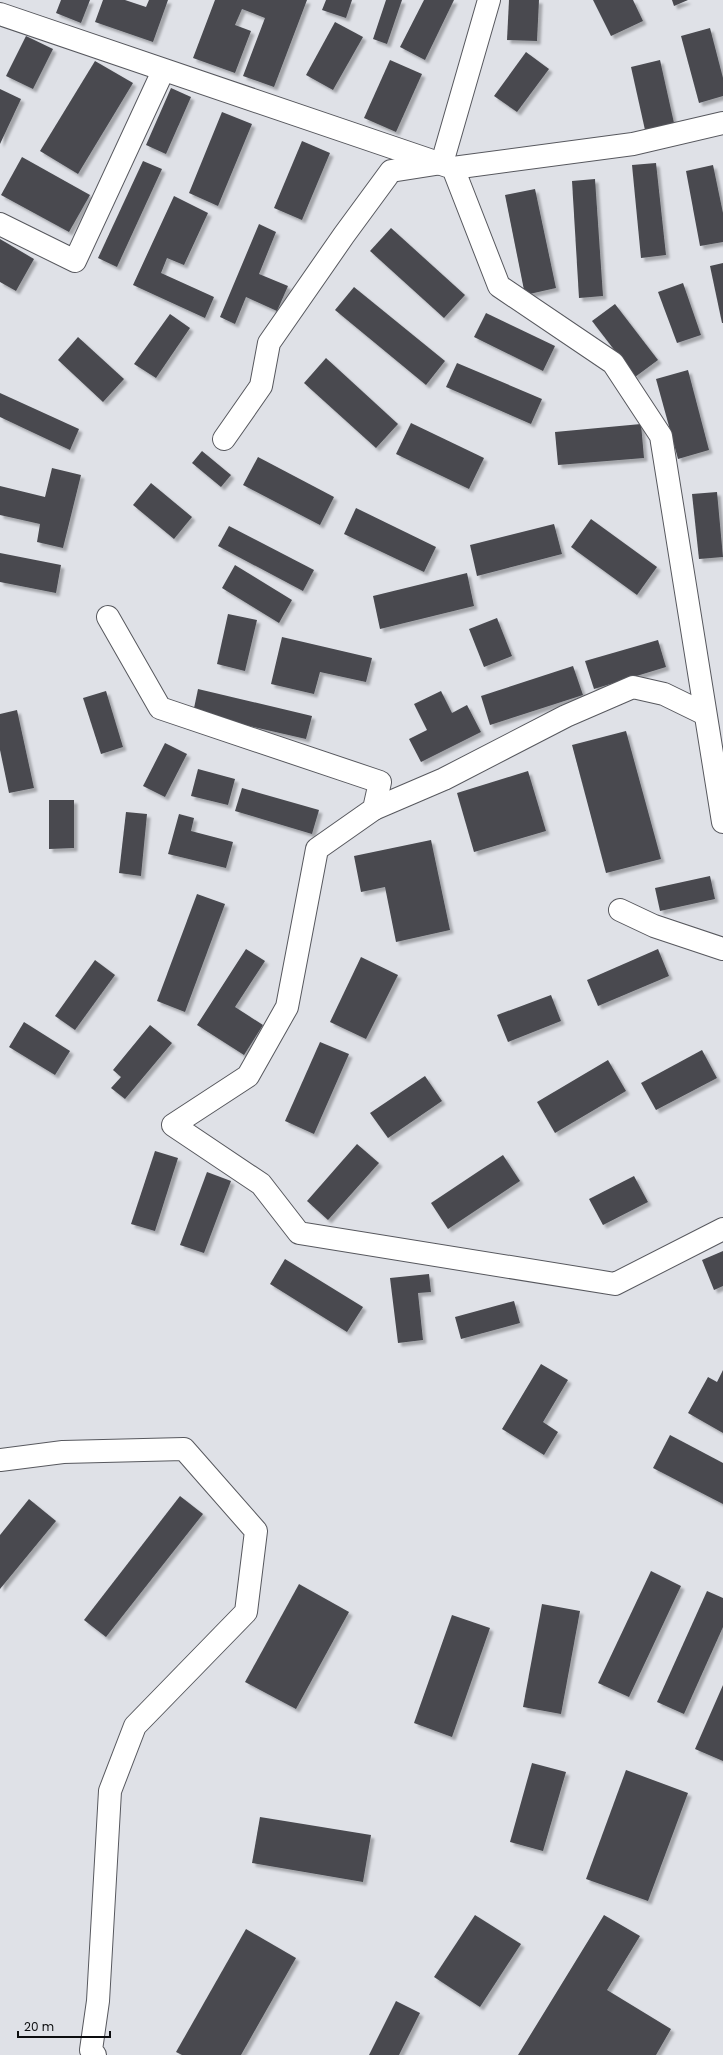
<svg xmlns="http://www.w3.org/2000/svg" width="723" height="2055" font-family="Poppins,sans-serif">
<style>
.building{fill:#48494f;filter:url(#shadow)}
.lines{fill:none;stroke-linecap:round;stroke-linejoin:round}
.minor-casing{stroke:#57585e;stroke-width:24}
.minor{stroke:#fff;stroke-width:22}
</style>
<defs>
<filter id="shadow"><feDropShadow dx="3.5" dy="3.5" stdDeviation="1" flood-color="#0004"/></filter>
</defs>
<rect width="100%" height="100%" fill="#dfe1e7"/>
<g class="building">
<path d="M61,0H90L81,23L56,13Z"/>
<path d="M103,0H125L146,7L149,0H168L153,42L95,22Z"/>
<path d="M215,0H307L274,87L243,76L265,18L242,9L235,25L251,31L235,73L193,58Z"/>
<path d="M326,0H352L346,18L322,10Z"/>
<path d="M386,0H402L387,44L373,39Z"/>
<path d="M424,0H454L425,60L400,47Z"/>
<path d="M509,0H539L537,41L507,40Z"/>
<path d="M593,0H633L643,21L611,36Z"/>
<path d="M672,0H688L674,6Z"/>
<path d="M335,22L363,37L333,90L306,75Z"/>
<path d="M710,28L723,78V96L699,103L681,36Z"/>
<path d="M26,36L53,49L33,89L6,76Z"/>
<path d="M526,52L549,69L517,112L494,96Z"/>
<path d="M390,60L422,74L396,132L364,118Z"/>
<path d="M660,60L674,123L645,130L631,67Z"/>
<path d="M95,61L133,83L78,174L40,151Z"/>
<path d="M171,88L191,97L166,154L146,145Z"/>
<path d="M0,89L21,99L0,144Z"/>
<path d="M222,112L252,124L218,206L189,193Z"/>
<path d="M302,141L330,153L302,220L274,208Z"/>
<path d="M22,157L90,195L69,232L1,195Z"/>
<path d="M143,161L162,169L117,267L98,258Z"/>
<path d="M656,163L666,255L641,258L632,165Z"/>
<path d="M713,165L723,213V242L700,246L686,171Z"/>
<path d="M595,179L603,296L579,298L572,181Z"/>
<path d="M535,189L556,288L525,295L505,195Z"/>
<path d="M174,196L208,213L184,265L167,258L161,273L214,297L205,318L133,285Z"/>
<path d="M259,224L276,232L259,274L288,286L277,311L246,297L235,324L220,317Z"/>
<path d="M391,228L465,295L444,318L370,251Z"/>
<path d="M0,239L34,259L16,291L0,282Z"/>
<path d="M723,263V323H722L710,266Z"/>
<path d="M683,283L701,335L677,343L658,292Z"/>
<path d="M354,287L445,361L426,385L335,310Z"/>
<path d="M615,304L658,360L635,377L592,321Z"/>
<path d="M486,313L555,346L543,371L474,337Z"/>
<path d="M170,314L190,328L156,378L134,364Z"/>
<path d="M78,337L124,379L103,402L58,360Z"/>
<path d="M326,358L398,424L376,448L304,383Z"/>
<path d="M457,363L542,399L531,424L446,387Z"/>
<path d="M688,370L709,450L678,459L656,379Z"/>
<path d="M0,393L79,429L70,450L0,417Z"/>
<path d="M411,423L484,458L469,489L396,454Z"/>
<path d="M641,424L644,458L558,465L555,432Z"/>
<path d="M202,451L231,475L221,487L192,463Z"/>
<path d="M258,457L334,497L320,525L243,485Z"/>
<path d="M52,468L81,475L63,548L37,542L40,524L0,515V486L45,497Z"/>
<path d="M151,483L192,517L174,539L133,505Z"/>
<path d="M717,492L723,557L699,559L692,494Z"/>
<path d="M356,508L436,547L424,572L344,534Z"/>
<path d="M591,519L657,567L637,595L571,547Z"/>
<path d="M554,524L562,554L477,576L470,545Z"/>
<path d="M229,526L314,570L303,591L218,546Z"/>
<path d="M0,553L61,565L56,593L0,582Z"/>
<path d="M235,565L292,600L279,623L222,588Z"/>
<path d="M467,573L474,606L380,629L373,596Z"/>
<path d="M228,614L257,620L245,671L217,664Z"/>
<path d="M497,618L512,656L484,667L469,629Z"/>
<path d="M282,637L372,658L366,682L320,672L314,694L271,684Z"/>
<path d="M658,640L666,667L594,689L585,661Z"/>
<path d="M573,666L583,695L490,725L481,696Z"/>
<path d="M198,689L312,716L306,739L193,713Z"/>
<path d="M106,691L123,747L101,754L83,698Z"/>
<path d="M441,691L452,713L467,705L481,732L421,762L409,739L427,730L414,704Z"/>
<path d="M17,710L34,788L9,793L0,750V714Z"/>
<path d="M626,731L661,859L606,873L572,745Z"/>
<path d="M165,743L187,754L165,797L143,786Z"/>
<path d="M198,769L235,779L228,805L191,796Z"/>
<path d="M528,771L546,831L474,852L457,793Z"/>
<path d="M242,788L319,810L312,834L235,811Z"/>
<path d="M49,800H74V848L49,849Z"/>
<path d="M126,812L147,814L141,876L119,873Z"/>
<path d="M179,814L194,818L191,831L233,842L226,868L168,854Z"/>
<path d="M431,840L450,930L396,942L385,887L361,892L354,856Z"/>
<path d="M710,876L715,899L660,911L655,888Z"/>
<path d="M197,894L225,904L185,1012L157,1001Z"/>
<path d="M246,949L265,961L235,1007L263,1025L244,1055L197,1025Z"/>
<path d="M658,949L669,976L598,1006L587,980Z"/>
<path d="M361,957L398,975L366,1039L330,1022Z"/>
<path d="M95,960L115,975L75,1030L55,1016Z"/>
<path d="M551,995L561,1021L508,1042L497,1015Z"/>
<path d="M24,1022L70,1051L55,1075L9,1047Z"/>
<path d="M150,1025L172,1043L125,1099L111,1088L121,1077L113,1070Z"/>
<path d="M320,1042L349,1054L314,1134L285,1121Z"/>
<path d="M702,1050L717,1078L656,1110L641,1083Z"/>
<path d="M608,1060L626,1091L555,1133L537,1102Z"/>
<path d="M425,1076L442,1101L388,1138L370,1113Z"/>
<path d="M357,1144L379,1163L328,1220L307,1201Z"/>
<path d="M155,1151L178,1158L155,1231L131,1224Z"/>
<path d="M503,1155L520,1181L448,1229L431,1203Z"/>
<path d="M207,1172L231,1181L204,1253L180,1245Z"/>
<path d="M634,1176L648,1202L603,1225L589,1199Z"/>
<path d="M723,1251V1286L714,1290L702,1260Z"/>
<path d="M285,1259L363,1307L347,1332L270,1284Z"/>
<path d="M429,1274L431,1292L418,1293L423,1340L398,1343L390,1278Z"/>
<path d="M514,1301L520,1323L461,1339L455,1317Z"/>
<path d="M541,1364L568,1380L543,1422L558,1432L544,1455L502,1429Z"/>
<path d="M723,1370V1433L688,1413L708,1377L717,1382Z"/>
<path d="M670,1435L723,1463V1504L653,1468Z"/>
<path d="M180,1496L203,1514L106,1637L84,1620Z"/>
<path d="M29,1499L56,1521L0,1589V1535Z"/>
<path d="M651,1571L681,1586L629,1697L598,1683Z"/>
<path d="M299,1584L349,1612L296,1709L245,1682Z"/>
<path d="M707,1591L723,1598V1627L684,1714L657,1702Z"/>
<path d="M542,1604L580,1611L561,1714L523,1707Z"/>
<path d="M452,1615L490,1628L452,1737L414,1723Z"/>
<path d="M723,1685V1761L695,1749Z"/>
<path d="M532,1763L566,1772L543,1851L510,1842Z"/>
<path d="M626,1770L688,1793L648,1901L586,1879Z"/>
<path d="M260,1817L371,1835L363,1882L252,1863Z"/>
<path d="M475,1915L521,1944L480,2007L434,1977Z"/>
<path d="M604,1915L640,1936L607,1990L671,2029L656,2055H518Z"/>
<path d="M246,1929L296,1958L241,2055H182L176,2052Z"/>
<path d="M396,2001L420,2013L399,2055H369Z"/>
</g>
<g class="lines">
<g class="minor-casing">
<g id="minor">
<path d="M0,14L453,168L499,286L613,363L661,436L723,822"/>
<path d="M453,168L633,144L723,123"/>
<path d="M0,224L75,261L163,71"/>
<path d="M224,439L261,386L269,343L344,235L391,171L442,163L489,0"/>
<path d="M108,617L160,708L380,782L374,809L317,849L287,1007L248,1076L173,1125L261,1184L299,1233L615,1284L723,1229"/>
<path d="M374,809L444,779L566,716L633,687L664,694L705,714"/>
<path d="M620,910L654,926L723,949"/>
<path d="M0,1460L63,1452L184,1449L256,1531L246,1612L135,1726L110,1791L98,2001L91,2050L95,2055"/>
</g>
</g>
<use href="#minor" class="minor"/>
</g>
<path d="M18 2031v6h92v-6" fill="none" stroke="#0c0d0f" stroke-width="2"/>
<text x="24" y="2031" font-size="12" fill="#0c0d0f" stroke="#dfe1e7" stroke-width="3" paint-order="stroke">20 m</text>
</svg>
